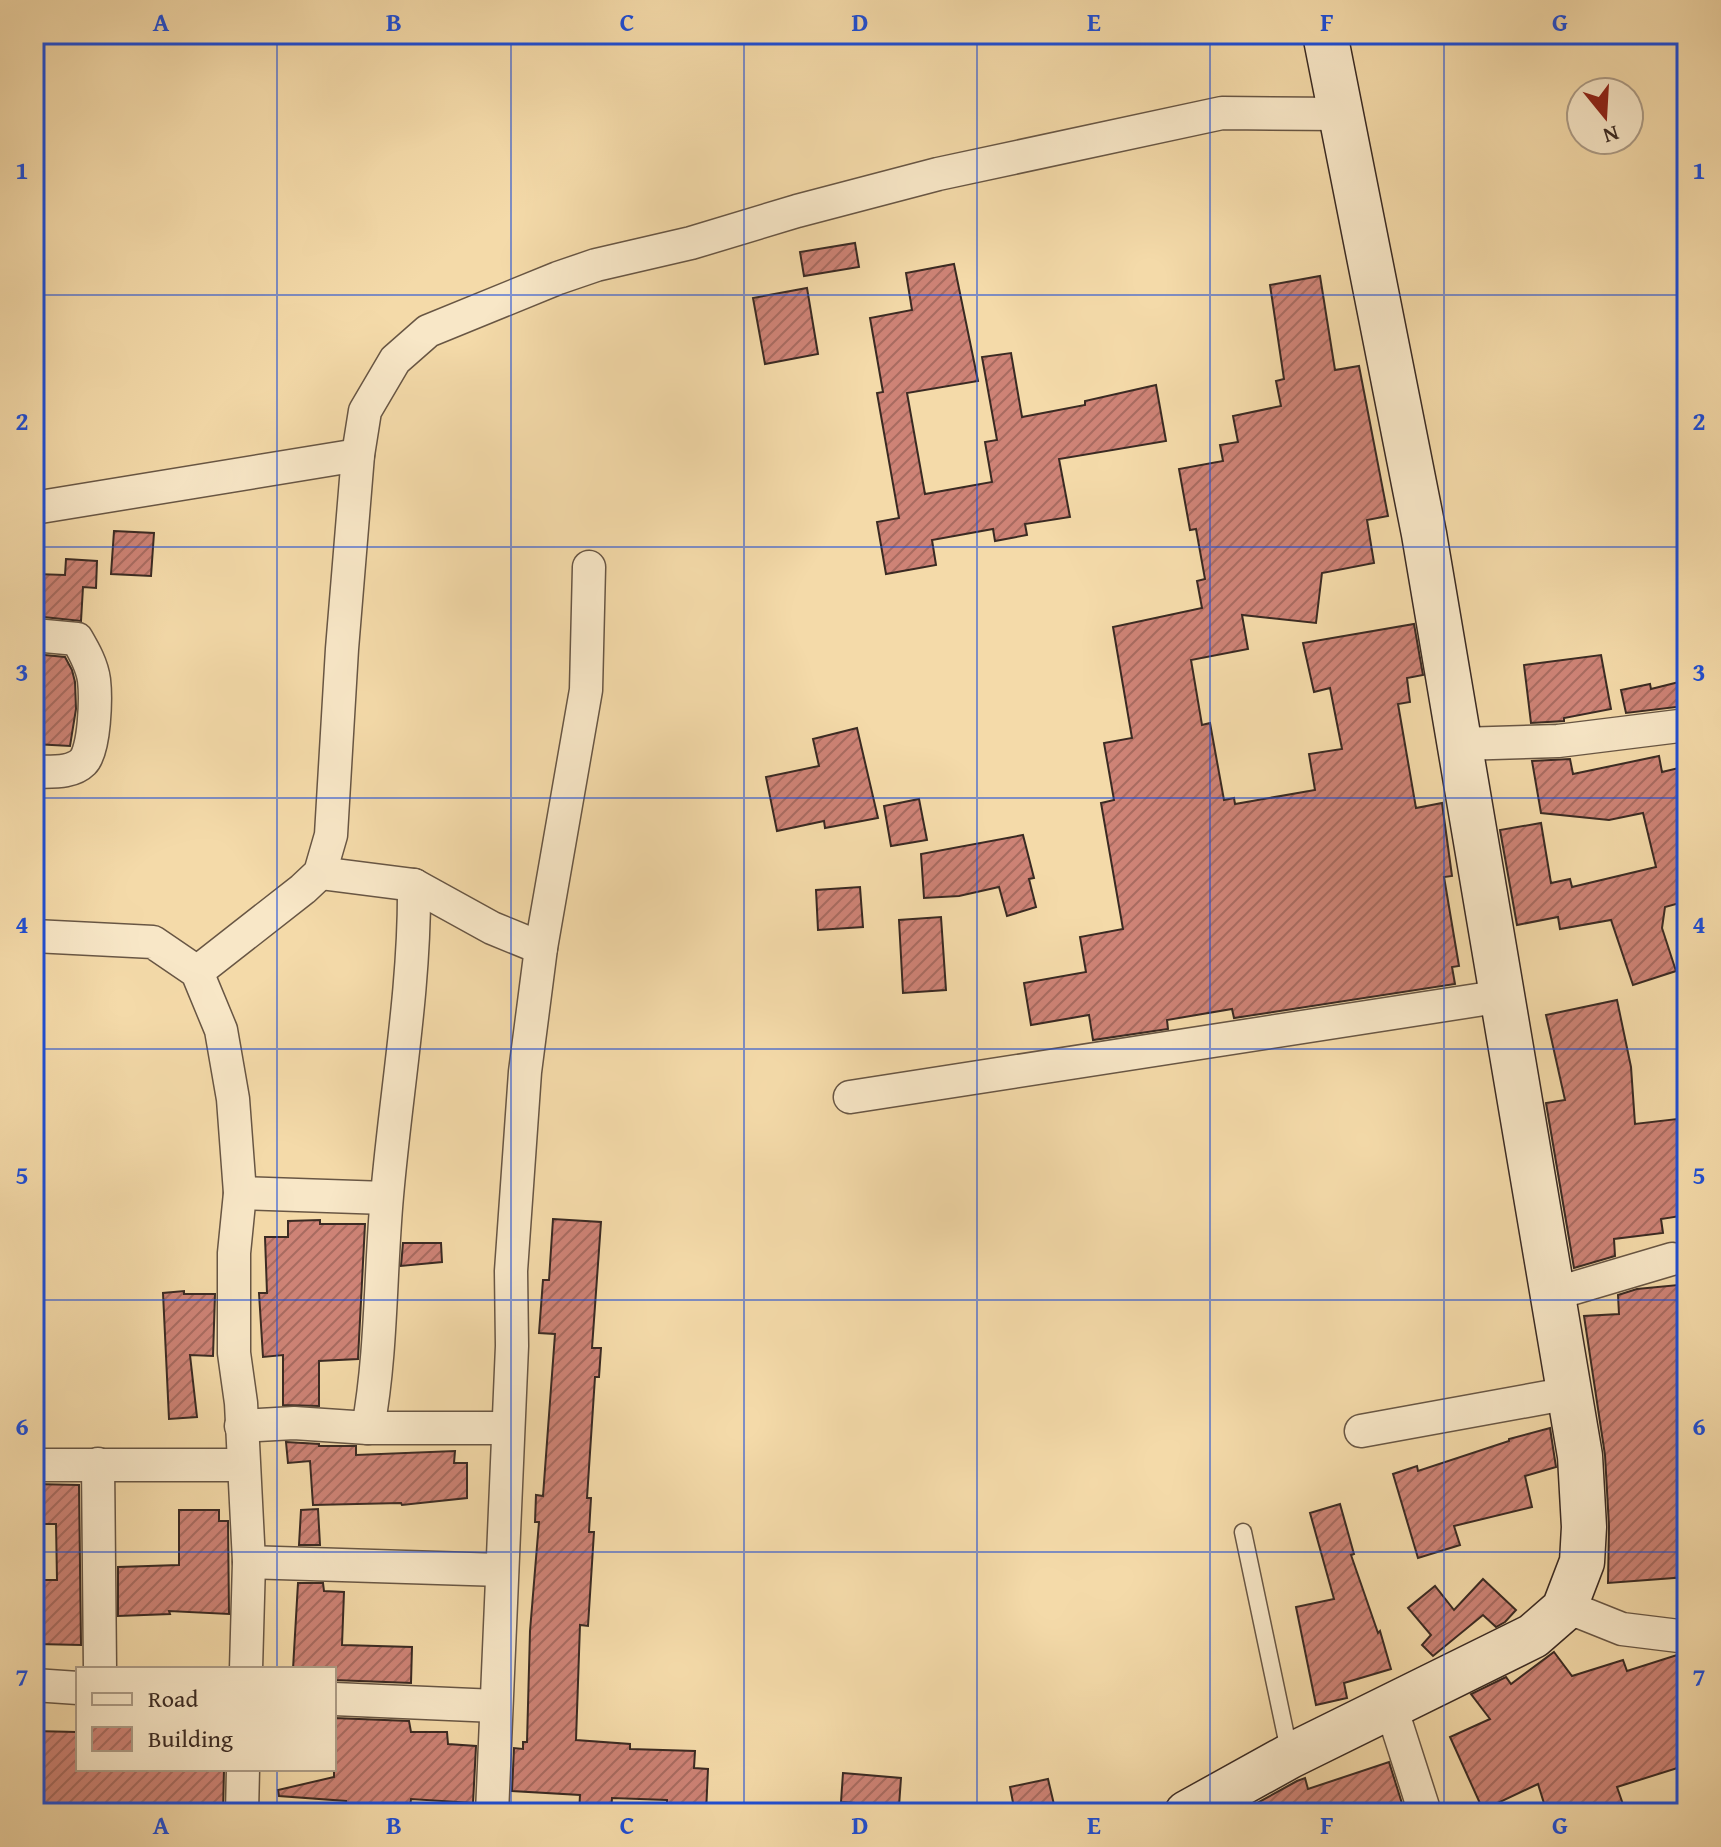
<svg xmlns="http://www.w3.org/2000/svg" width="1721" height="1847" font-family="'Gentium Book Plus',serif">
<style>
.building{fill:url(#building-hatch);stroke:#3a2a23;stroke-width:2}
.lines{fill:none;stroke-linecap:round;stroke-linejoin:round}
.lane-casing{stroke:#685644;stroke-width:19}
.street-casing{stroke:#685644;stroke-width:35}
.secondary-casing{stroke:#3a2a23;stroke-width:47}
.lane{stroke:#f8e7c7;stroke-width:16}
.street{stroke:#f8e7c7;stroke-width:32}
.secondary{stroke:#f8e7c7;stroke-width:44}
.grid{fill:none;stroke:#1d4ed8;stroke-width:2;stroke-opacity:0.55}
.neatline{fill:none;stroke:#1d4ed8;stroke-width:3}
.grid-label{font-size:26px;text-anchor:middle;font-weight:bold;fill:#1d4ed8}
</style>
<defs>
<pattern id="building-hatch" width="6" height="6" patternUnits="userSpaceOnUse" patternTransform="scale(2)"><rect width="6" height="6" fill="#ce8376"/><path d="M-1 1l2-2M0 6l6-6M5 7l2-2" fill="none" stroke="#a86b60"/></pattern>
</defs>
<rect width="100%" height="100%" fill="#f4daa9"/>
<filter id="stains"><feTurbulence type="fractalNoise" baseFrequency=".0025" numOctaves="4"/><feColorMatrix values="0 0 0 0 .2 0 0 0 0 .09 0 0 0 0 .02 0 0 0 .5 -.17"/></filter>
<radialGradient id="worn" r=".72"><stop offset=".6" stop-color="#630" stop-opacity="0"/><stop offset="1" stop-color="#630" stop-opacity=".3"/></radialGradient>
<g class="building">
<path d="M855,243L859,267L804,276L800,252Z"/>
<path d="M954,264L978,381L907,393L925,494L992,482L985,442L997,440L982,357L1011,353L1022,417L1085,405V401L1156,385L1166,441L1059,459L1070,517L1025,524L1027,535L995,541L993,529L932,540L936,565L886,574L877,522L899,518L877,393L883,392L870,318L912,310L906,273Z"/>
<path d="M1320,276L1335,370L1359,366L1388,516L1367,520L1374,563L1322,573L1316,623L1242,615L1248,649L1191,660L1202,725L1210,723L1224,800L1234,798L1235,804L1315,790L1309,754L1342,749L1330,688L1314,692L1303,643L1414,624L1423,675L1407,678L1410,702L1398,704L1416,808L1442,803L1452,876L1444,877L1459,966L1452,967L1455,984L1234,1018L1232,1009L1167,1020L1168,1029L1093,1040L1089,1015L1031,1025L1024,983L1086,972L1080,937L1123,929L1101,803L1114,800L1104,743L1132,738L1113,627L1202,608L1197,581L1205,579L1196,529L1190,530L1179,469L1223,461L1220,445L1238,442L1233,416L1281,406L1276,381L1284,379L1270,285Z"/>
<path d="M807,288L818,354L765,364L753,298Z"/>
<path d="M114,531L154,533L151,576L111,574Z"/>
<path d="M66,559L97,561L96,588L83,587L81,621L34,616L36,574L65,575Z"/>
<path d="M34,654L65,657L72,670L75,682L76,709L70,746L34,744Z"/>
<path d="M1601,655L1611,709L1564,718V721L1531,723L1524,665Z"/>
<path d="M1679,682L1685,706L1626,713L1621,690L1650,684L1651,689Z"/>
<path d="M857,728L878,818L825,828L824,821L777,831L766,777L819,766L813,739Z"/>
<path d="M1659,756L1662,772L1687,766V901L1665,907L1662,928L1676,971L1633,985L1611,920L1560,929L1558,917L1517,925L1500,830L1541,823L1551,883L1570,879L1572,887L1656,867L1643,813L1609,820L1541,813L1532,761L1570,759L1573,774Z"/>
<path d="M919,799L927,840L891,846L884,806Z"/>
<path d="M1023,835L1034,878L1029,879L1036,907L1007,916L999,887L959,896L924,898L921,854Z"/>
<path d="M860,887L863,927L818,930L816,890Z"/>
<path d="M941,917L946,990L903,993L899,920Z"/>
<path d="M1617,1000L1631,1067L1635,1124L1677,1119L1683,1165H1687V1215L1661,1219L1663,1233L1614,1239L1615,1256L1574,1268L1546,1103L1565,1100L1546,1015Z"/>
<path d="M553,1219L601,1222L592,1348H601L599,1377H595L587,1498H591L589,1532H594L588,1626L580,1625L576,1740L630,1744V1749L695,1751L694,1768L708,1769L706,1813H667V1800L612,1798L611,1813H579L580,1795L512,1791L514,1748L523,1749V1742H527L530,1631L539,1522H535L536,1495L543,1496L555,1334L539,1333L543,1280H549Z"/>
<path d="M320,1220V1224H365L358,1359L319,1361V1406L283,1405V1355L263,1357L259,1293H267L265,1237H288V1221Z"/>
<path d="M403,1243H441L442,1262L401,1266Z"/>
<path d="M1678,1285L1687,1371V1577L1608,1583L1609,1526L1605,1455L1584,1316L1619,1314L1618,1295L1637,1289Z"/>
<path d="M184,1291V1294H215L213,1356L190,1355L197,1417L169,1419L163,1293Z"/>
<path d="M1550,1428L1556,1467L1525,1476L1532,1507L1454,1526L1460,1545L1418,1558L1393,1474L1417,1466L1418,1471L1509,1441V1439Z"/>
<path d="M286,1442L319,1444V1446H356V1455L455,1451L454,1463H467V1498L402,1505L401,1503L313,1505L310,1461L288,1463Z"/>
<path d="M34,1484L79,1485L81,1645L37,1644L39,1608H34V1580H57L56,1524H34Z"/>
<path d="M1340,1504L1354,1554L1351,1555L1378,1633L1380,1631L1391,1669L1344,1683L1347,1698L1316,1705L1296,1607L1334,1599L1310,1513Z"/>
<path d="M318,1509L320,1545H299L301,1510Z"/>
<path d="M179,1510H219V1521H228L229,1614L169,1611L170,1614L118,1616V1567L179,1565Z"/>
<path d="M1483,1579L1516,1610L1505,1622L1496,1627L1483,1615L1433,1656L1422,1645L1431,1635L1408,1608L1435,1586L1454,1610Z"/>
<path d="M298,1583H323L324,1591L344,1592L342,1645L412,1647L411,1683L334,1680V1669H293Z"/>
<path d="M1554,1652L1572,1676L1623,1660L1627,1671L1677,1655L1687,1687V1765L1617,1787L1626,1813H1547L1538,1784L1483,1810L1450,1737L1490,1719L1471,1694L1506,1677L1511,1684Z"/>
<path d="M334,1718L409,1721L411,1732H447L448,1744L476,1746L473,1803L411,1799L409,1813H345L346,1801L279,1796L278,1790L334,1777Z"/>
<path d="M34,1731L76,1732L78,1769H224L223,1813H34Z"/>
<path d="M1389,1762L1405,1813H1239L1297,1781L1305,1778L1308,1789Z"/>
<path d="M843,1773L901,1778L899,1806L841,1802Z"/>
<path d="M1048,1779L1056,1813H1015L1010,1787Z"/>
</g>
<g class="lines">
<g class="lane-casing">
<path id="lane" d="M1243,1532L1290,1755"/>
</g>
<g class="street-casing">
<g id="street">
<path d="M34,508L358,455"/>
<path d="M34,635L77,639C84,651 92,665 94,680C96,697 95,750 83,762C71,774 50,771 34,772"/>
<path d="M1460,744L1558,741L1687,725"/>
<path d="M320,873L414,885L492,928L541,948"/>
<path d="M34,936L153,942L197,972L221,1030L233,1099L240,1193L234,1253V1353L241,1403L249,1562L246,1669"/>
<path d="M197,972L303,889L320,873L331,835L342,649L358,455L365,411L395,360L428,331L558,278L596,265L691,243L797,211L938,174L1222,113L1343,114"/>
<path d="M850,1097L1503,996"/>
<path d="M240,1193L386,1198"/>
<path d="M1554,1294L1672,1259"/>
<path d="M241,1426L294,1423L368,1428C382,1351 380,1273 387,1196C396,1092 415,989 414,885"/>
<path d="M368,1428H507"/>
<path d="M1361,1431L1570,1393"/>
<path d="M98,1464L100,1669"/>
<path d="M34,1465H243"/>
<path d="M249,1562L502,1570"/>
<path d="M1564,1609L1582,1613L1622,1629L1687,1637"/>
<path d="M34,1685L78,1688"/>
<path d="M334,1699L496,1706"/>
<path d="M1391,1707L1425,1813"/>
<path d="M242,1813L243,1769"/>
<path d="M492,1813L512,1346L511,1271L525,1072L541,948L586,690L589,567"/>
</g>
</g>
<g class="secondary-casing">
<path id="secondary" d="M1187,1813L1290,1756L1533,1636L1564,1609L1582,1562L1584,1527L1580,1456L1424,534L1325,34"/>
</g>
<use href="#lane" class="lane"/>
<use href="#street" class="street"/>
<use href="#secondary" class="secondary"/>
</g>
<path class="grid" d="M277,34V1669M511,34V1813M744,34V1813M977,34V1813M1210,34V1813M1444,34V1813M34,295H1687M34,547H1687M34,798H1687M34,1049H1687M34,1300H1687M34,1552H1687M277,1769V1813"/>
<rect width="1721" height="1847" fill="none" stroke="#f4daa9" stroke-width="88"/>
<rect x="76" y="1667" width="260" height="104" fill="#f8e7c7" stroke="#ac9b85" stroke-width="2"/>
<rect x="92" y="1693" width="40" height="12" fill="#f8e7c7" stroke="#ac9b85" stroke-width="2"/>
<text x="148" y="1707" font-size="24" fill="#3a2a23">Road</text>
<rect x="92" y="1727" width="40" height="24" fill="url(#building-hatch)" stroke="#ac9b85" stroke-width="2"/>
<text x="148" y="1747" font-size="24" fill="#3a2a23">Building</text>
<g transform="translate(1605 116) rotate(162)"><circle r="38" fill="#f8e7c7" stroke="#ac9b85" stroke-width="2"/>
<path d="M0-6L14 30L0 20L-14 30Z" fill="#8f2418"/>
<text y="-12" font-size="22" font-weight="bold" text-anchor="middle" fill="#3a2a23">N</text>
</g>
<rect x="44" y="44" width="1633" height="1759" class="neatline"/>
<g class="grid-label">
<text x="161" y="31">A</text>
<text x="394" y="31">B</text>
<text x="627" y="31">C</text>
<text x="860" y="31">D</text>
<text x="1094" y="31">E</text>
<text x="1327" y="31">F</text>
<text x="1560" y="31">G</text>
<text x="22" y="179">1</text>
<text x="1699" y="179">1</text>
<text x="22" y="430">2</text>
<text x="1699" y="430">2</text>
<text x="22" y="681">3</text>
<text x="1699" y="681">3</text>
<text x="22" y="933">4</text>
<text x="1699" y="933">4</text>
<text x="22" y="1184">5</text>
<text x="1699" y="1184">5</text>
<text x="22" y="1435">6</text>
<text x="1699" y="1435">6</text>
<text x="22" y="1686">7</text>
<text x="1699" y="1686">7</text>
<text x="161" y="1834">A</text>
<text x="394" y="1834">B</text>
<text x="627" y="1834">C</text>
<text x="860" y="1834">D</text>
<text x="1094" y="1834">E</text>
<text x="1327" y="1834">F</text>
<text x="1560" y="1834">G</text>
</g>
<rect width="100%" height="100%" filter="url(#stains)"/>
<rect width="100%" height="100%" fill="url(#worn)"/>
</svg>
